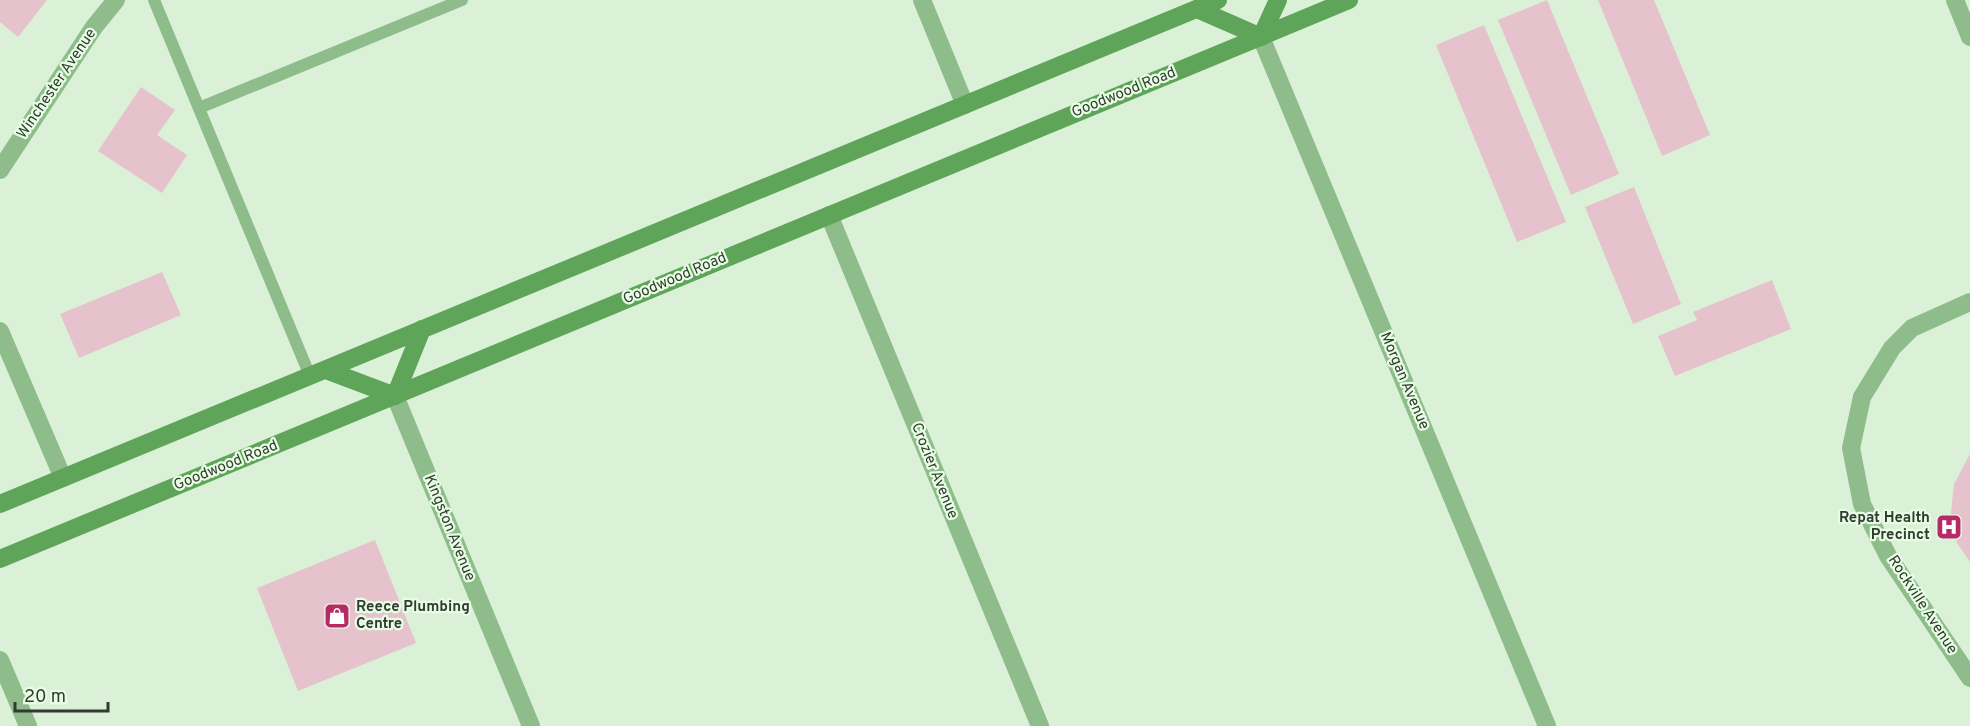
<svg xmlns="http://www.w3.org/2000/svg" width="1970" height="726" font-family="Overpass,sans-serif">
<style>
.building{fill:#e6c3cc}
.lines{fill:none;stroke-linecap:round;stroke-linejoin:round}
.lane{stroke:#8ebc8a;stroke-width:12}
.street{stroke:#8ebc8a;stroke-width:18}
.secondary{stroke:#5ea459;stroke-width:18}
.labels{text-anchor:middle;dominant-baseline:central;stroke-width:4.5;stroke-linejoin:round;paint-order:stroke}
.street-label{font-size:15px;fill:#323b31;stroke:#e7fee4}
.poi-label{font-size:15px;font-weight:bold;fill:#323b31;stroke:#e7fee4;text-anchor:end}
</style>
<rect width="100%" height="100%" fill="#daf1d7"/>
<g class="building">
<path d="M0,0H47L18,37L0,22Z"/>
<path d="M1547,0L1619,174L1571,195L1498,20Z"/>
<path d="M1598,0H1654L1710,135L1662,156Z"/>
<path d="M1484,25L1566,222L1517,242L1436,45Z"/>
<path d="M141,87L175,110L157,135L187,155L162,193L98,151Z"/>
<path d="M1634,187L1681,304L1633,324L1585,207Z"/>
<path d="M162,272L181,315L79,358L60,314Z"/>
<path d="M1772,280L1791,329L1675,376L1658,336L1697,320L1693,312Z"/>
<path d="M1970,454V562L1957,543L1951,513L1954,484Z"/>
<path d="M375,540L416,643L298,691L257,588Z"/>
</g>
<g class="lines">
<g class="lane">
<path d="M154,0L310,376"/>
<path d="M199,108L462,0"/>
</g>
<g class="street">
<path d="M922,0L965,105"/>
<path d="M1955,0L1970,37"/>
<path d="M1261,37L1547,726"/>
<path d="M0,170L94,27L116,0"/>
<path d="M829,215L1040,726"/>
<path d="M1970,302L1912,328L1892,348L1862,397L1851,448L1862,504L1888,556L1970,678"/>
<path d="M0,331L63,478"/>
<path d="M395,396L531,726"/>
<path d="M0,660L28,726"/>
</g>
<g class="secondary">
<path d="M1197,9L1261,37"/>
<path d="M1261,37L1278,0"/>
<path d="M326,370L395,396"/>
<path d="M395,396L422,329"/>
<path d="M0,504L1218,0"/>
<path d="M0,559L1349,0"/>
</g>
</g>
<defs>
<g id="hospital-square" transform="scale(1.35)"><rect x="-9" y="-9" width="18" height="18" rx="4" fill="#b62b67" stroke="#e7fee4"/><path d="M-5-5h3v3.5h4V-5h3V5h-3V1.5h-4V5h-3Z" fill="#fff"/></g>
<g id="shop-square" transform="scale(1.35)"><rect x="-9" y="-9" width="18" height="18" rx="4" fill="#b62b67" stroke="#e7fee4"/><path d="M-5-2.5h2.3a2.7 3.5 0 0 1 5.4 0H5L5.5 6h-11ZM-1.5-2.5h3a1.5 2.3 0 0 0-3 0Z" fill="#fff"/></g>
</defs>
<g fill-rule="evenodd">
<use href="#hospital-square" x="1949" y="527"/>
<use href="#shop-square" x="337" y="616"/>
</g>
<g class="labels">
<g class="street-label">
<text transform="translate(57 84) rotate(-56)">Winchester Avenue</text>
<text transform="translate(1124 93) rotate(-22)">Goodwood Road</text>
<text transform="translate(675 279) rotate(-23)">Goodwood Road</text>
<text transform="translate(1404 381) rotate(67)">Morgan Avenue</text>
<text transform="translate(226 466) rotate(-22)">Goodwood Road</text>
<text transform="translate(934 471) rotate(68)">Crozier Avenue</text>
<text transform="translate(449 528) rotate(68)">Kingston Avenue</text>
<text transform="translate(1922 605) rotate(57)">Rockville Avenue</text>
</g>
<g class="poi-label">
<text x="1930" y="518">Repat Health<tspan x="1930" dy="17">Precinct</tspan></text>
<text x="356" y="607" text-anchor="start">Reece Plumbing<tspan x="356" dy="17">Centre</tspan></text>
</g>
</g>
<path d="M15 702v9h93v-9" fill="none" stroke="#323b31" stroke-width="3"/>
<text x="24" y="702" font-size="18" fill="#323b31" stroke="#e7fee4" stroke-width="4.5" paint-order="stroke">20 m</text>
</svg>
